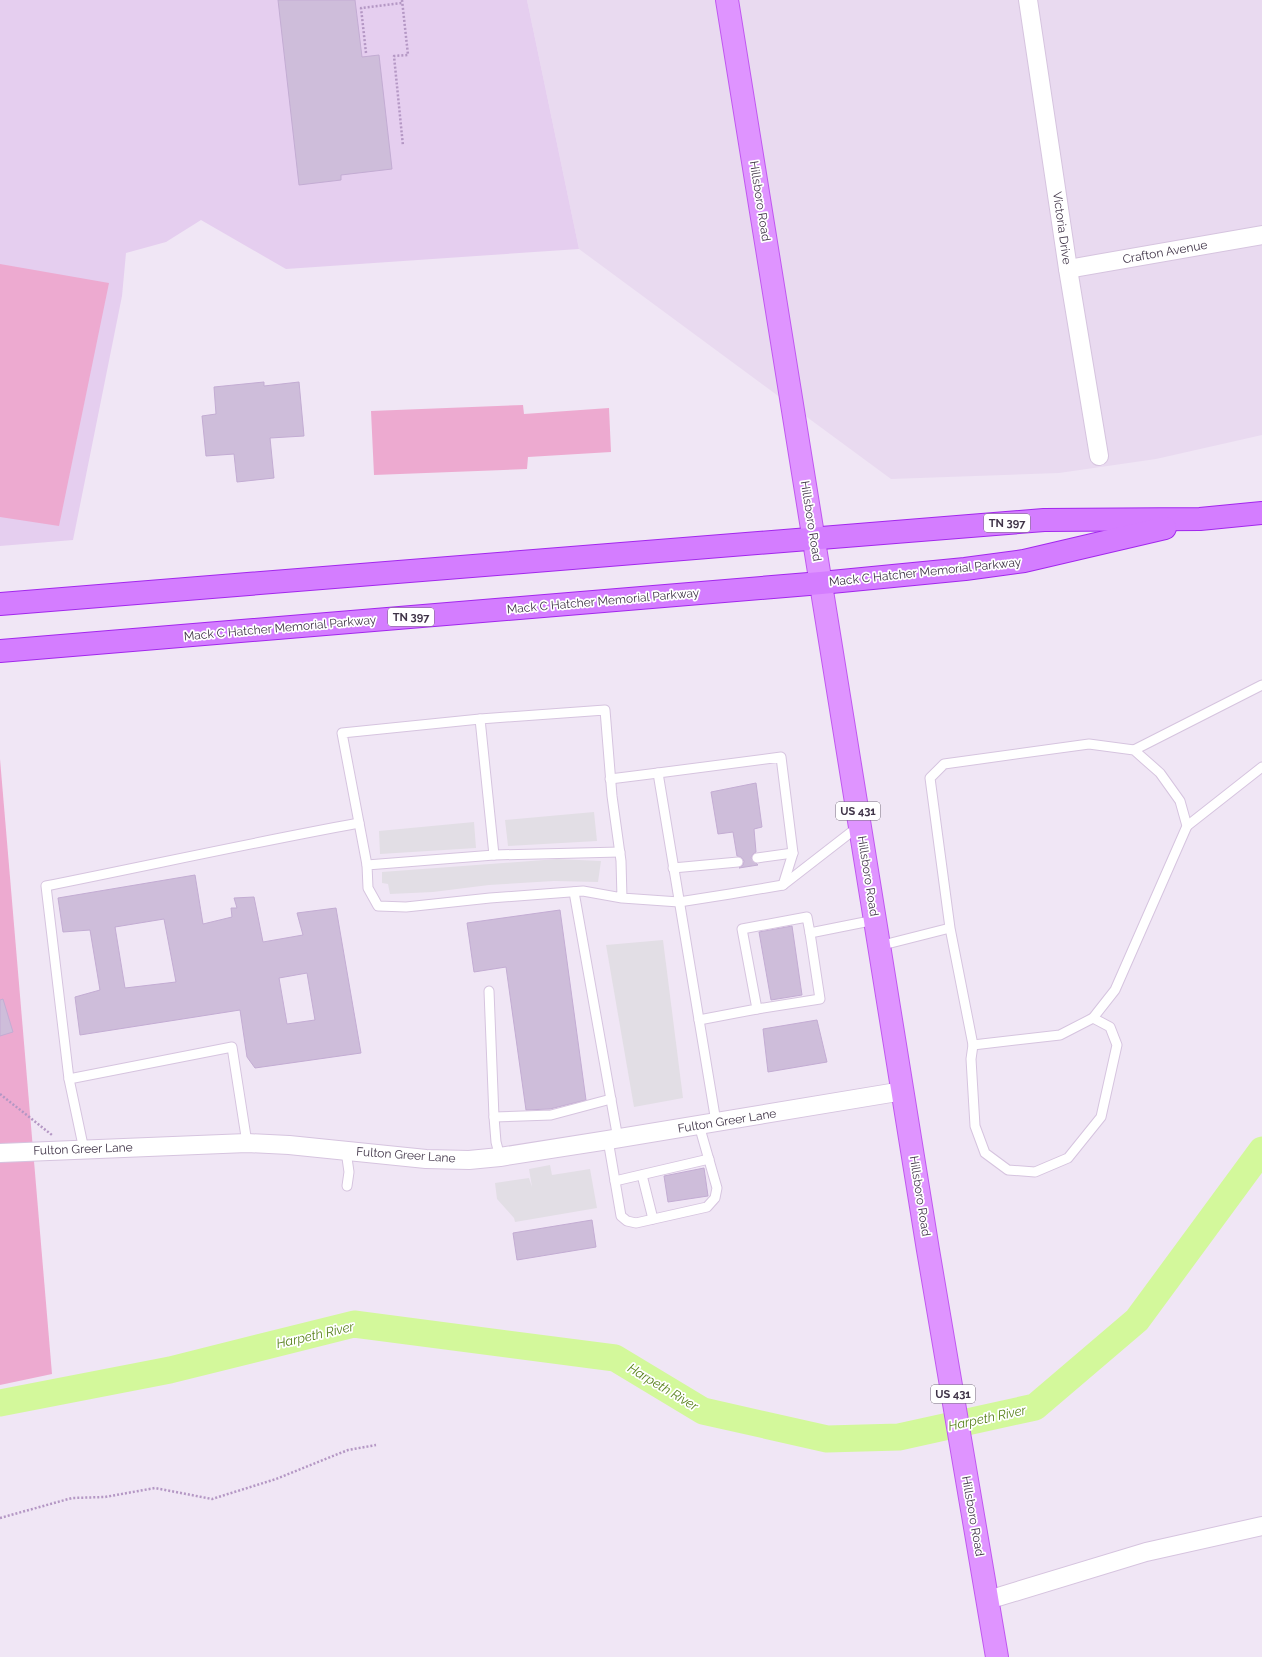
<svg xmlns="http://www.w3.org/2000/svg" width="1262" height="1657" font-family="Raleway,sans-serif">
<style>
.residential{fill:#e9daf0}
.education{fill:#e5ceef}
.green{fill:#edaad0}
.parking{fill:#e2dee5}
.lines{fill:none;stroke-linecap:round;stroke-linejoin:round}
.river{stroke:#d3f89b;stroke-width:27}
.building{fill:#cebdda;stroke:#c3acd3;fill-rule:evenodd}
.service-casing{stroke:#d6c4df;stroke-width:11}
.minor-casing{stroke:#d6c4df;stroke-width:20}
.primary-casing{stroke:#c058f0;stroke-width:24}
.trunk-casing{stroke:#a227ed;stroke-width:24}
.path{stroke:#b497c4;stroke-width:2.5;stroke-dasharray:2 2;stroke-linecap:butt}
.service{stroke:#fff;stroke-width:9}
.minor{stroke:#fff;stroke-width:18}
.primary{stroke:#df94ff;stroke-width:22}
.trunk{stroke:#d47dff;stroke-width:22}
.labels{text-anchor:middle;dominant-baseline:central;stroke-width:3.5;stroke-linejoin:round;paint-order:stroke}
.shield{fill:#fff;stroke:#79717f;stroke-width:1}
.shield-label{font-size:11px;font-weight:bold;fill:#403448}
.street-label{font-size:12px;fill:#403448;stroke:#fff}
.water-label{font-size:13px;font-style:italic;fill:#58821c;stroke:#fff}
</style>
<rect width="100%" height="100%" fill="#f0e6f5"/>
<path class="residential" d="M527,0H1262V435L1156,459L1059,473L891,479L579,249Z"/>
<path class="education" d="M0,0H527L579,249L286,269L201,220L166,242L126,253L122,296L73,540L0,546Z"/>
<g class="green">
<path d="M0,264L109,283L59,526L0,517Z"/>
<path d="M523,405L524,414L609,408L611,452L528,457L527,469L374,475L371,411Z"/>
<path d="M0,759L52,1374L0,1385Z"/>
</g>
<g class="parking">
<path d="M594,812L597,841L508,846L505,820Z"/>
<path d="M474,822L476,848L380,854L379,831Z"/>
<path d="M557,859L601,861L598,882L554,881L489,885L433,892L390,894L388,884L382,883V872Z"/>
<path d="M663,940L683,1098L634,1107L606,945Z"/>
<path d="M550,1165L554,1185L552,1175L590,1169L597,1208L515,1222L514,1218L497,1199L495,1183L529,1178L532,1187L529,1169Z"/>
</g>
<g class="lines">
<path class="river" d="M0,1403L170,1370L354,1324L615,1358L703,1411L827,1439L899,1437L1035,1407L1137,1320L1262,1150"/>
</g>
<g class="building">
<path d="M278,0H355L362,57L379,55L392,169L341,175V180L299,185Z"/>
<path d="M264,382V386L299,382L304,436L270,438L274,478L237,482L234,454L206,456L202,416L216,414L214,387Z"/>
<path d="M756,783L762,827L754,829L756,852L753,854L751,858L758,865L739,868L743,865L744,861L741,857L737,856L733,832L718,834L711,792Z"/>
<path d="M195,875L203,924L232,917L231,908H237L234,898L254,897L263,942L303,935L297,913L336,908L361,1053L255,1068L247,1057L240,1010L80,1035L75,997L100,990L90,930L63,932L58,898ZM164,919L176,982L125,988L115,927ZM307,973L315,1020L287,1024L279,978Z"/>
<path d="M560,910L586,1100L550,1109L526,1110L506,967L474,972L467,923Z"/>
<path d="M792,926L802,995L771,1000L759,932Z"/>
<path d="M3,999L13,1032L0,1036V1000Z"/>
<path d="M817,1020L827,1062L768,1072L763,1029Z"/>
<path d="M704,1168L708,1196L668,1202L664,1176Z"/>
<path d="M592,1220L596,1247L517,1260L513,1233Z"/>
</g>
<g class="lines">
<g class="service-casing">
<g id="service">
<path d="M1134,750L1262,685"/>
<path d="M610,779L658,773"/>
<path d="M1187,826L1262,767"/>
<path d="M494,855L620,852"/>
<path d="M757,858L793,853"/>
<path d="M367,865L342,733L480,719"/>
<path d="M673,868L738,862"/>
<path d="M574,892L618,1139"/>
<path d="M622,898L621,861L612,796L605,710L480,719L494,855L367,865L368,888L378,906L406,907L490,898L583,891L622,898L679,902L730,894L783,885L859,826"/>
<path d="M879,946L950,928L973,1045L1060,1035L1093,1018L1115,990L1187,826L1180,801L1160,773L1134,750L1089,744L944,764L930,778L950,928"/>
<path d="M489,991L494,1117L496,1142L500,1157"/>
<path d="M757,1009L820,999L810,933"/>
<path d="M699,1020L757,1009L742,929L807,917L810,933L875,920"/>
<path d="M973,1045L971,1059L975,1126L985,1153L1008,1170L1035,1172L1068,1158L1101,1117L1117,1045L1110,1027L1093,1018"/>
<path d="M69,1079L232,1047L247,1143"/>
<path d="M494,1117L551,1115L611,1099"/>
<path d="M716,1122L658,773L781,757L793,853L783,885"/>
<path d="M608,1140L621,1216L627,1221L636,1223L707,1207L715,1198L717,1188L699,1125"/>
<path d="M84,1150L69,1079L46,886C151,865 255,842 359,823"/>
<path d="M346,1151L349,1172L347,1186"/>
<path d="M642,1175L653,1219"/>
<path d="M615,1181L709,1159"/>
</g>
</g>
<g class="minor-casing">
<g id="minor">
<path d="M1028,0L1068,269L1099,456"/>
<path d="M1068,269L1262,235"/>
<path d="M0,1153L247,1143L289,1145L426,1159L469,1160L500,1157L608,1140L903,1091"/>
<path d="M988,1600L1146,1552L1262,1526"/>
</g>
</g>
<g class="primary-casing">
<path id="primary" d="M727,0L928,1250L997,1657"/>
</g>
<g class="trunk-casing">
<g id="trunk">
<path d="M0,604L1044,520L1200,519L1262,513"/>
<path d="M0,651L821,583L965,569L1024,561L1165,528"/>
</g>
</g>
<g class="path">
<path d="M402,0L408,55L394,56L403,146"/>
<path d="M366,53L361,8L402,3"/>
<path d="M0,1094L52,1135"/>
<path d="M0,1518L72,1498L105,1497L155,1488L212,1499L276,1479L348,1450L376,1445"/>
</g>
<use href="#service" class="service"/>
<use href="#minor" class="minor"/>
<use href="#primary" class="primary"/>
<use href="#trunk" class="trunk"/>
</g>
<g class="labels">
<g class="shield">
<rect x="984" y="514" width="46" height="18" rx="3"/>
<rect x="388" y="608" width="46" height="18" rx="3"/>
<rect x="836" y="802" width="44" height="18" rx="3"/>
<rect x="931" y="1385" width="44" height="18" rx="3"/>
</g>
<g class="shield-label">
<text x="1007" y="523">TN 397</text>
<text x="411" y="617">TN 397</text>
<text x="858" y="811">US 431</text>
<text x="953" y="1394">US 431</text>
</g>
<g class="street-label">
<text transform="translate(760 201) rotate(81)">Hillsboro Road</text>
<text transform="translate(1062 228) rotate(82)">Victoria Drive</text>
<text transform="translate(1165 252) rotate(-10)">Crafton Avenue</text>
<text transform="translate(811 521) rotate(81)">Hillsboro Road</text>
<text transform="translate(925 572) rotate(-6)">Mack C Hatcher Memorial Parkway</text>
<text transform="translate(603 601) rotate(-5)">Mack C Hatcher Memorial Parkway</text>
<text transform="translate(280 628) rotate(-5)">Mack C Hatcher Memorial Parkway</text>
<text transform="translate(868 876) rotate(81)">Hillsboro Road</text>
<text transform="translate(727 1121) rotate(-9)">Fulton Greer Lane</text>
<text transform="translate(83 1149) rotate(-2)">Fulton Greer Lane</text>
<text transform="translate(406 1155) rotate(4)">Fulton Greer Lane</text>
<text transform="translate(920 1196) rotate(81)">Hillsboro Road</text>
<text transform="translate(973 1516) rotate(80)">Hillsboro Road</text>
</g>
<g class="water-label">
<text transform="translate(315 1335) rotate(-13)">Harpeth River</text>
<text transform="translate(663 1387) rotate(31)">Harpeth River</text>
<text transform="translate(987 1418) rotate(-12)">Harpeth River</text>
</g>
</g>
</svg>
